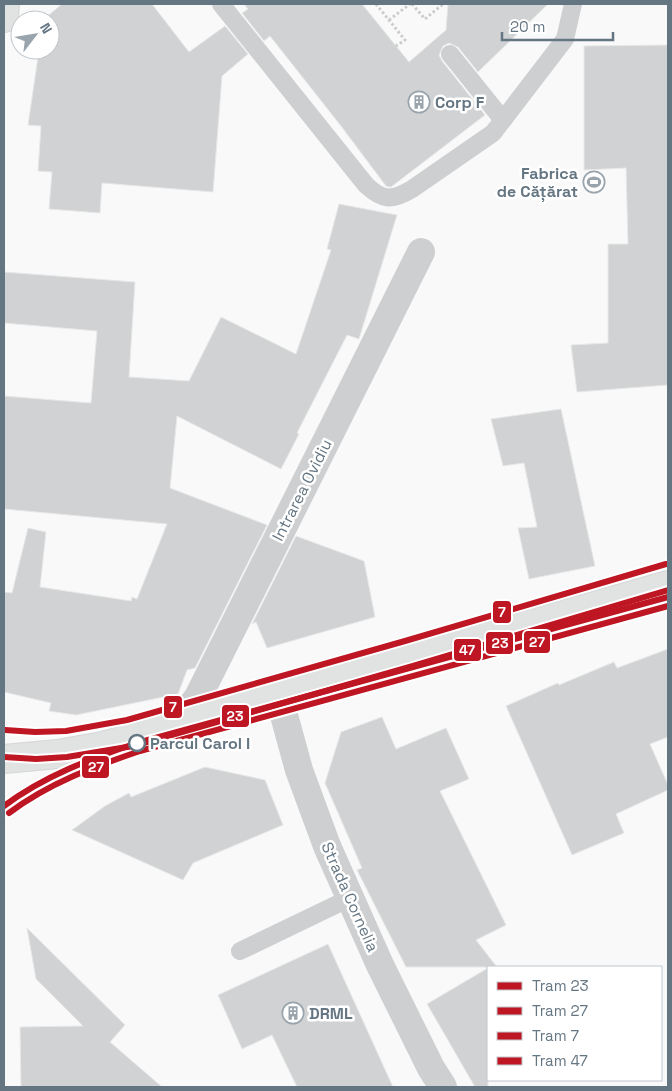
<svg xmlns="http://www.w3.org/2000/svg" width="672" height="1091" font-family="'Space Grotesk',sans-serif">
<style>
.building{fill:#d0d2d3;stroke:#e8e8e8}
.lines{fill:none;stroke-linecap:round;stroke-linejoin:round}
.secondary-casing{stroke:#d5d6d7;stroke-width:30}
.path{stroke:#cbcccd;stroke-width:3;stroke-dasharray:2.5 2.5;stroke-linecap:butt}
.lane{stroke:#cecfd0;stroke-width:18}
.street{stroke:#cecfd0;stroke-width:28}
.secondary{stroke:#e1e2e2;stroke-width:28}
.tram-1-casing{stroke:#fff;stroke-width:10}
.tram-2-casing{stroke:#fff;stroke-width:10}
.tram-3-casing{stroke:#fff;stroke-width:10}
.tram-4-casing{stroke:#fff;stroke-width:10}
.tram-1{stroke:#be1622;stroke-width:6}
.tram-2{stroke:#be1622;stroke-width:6}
.tram-3{stroke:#be1622;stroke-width:6}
.tram-4{stroke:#be1622;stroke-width:6}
.stop-dot{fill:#fff;stroke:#657683;stroke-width:2.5}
.labels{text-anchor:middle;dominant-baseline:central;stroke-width:5;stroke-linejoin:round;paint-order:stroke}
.poi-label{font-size:16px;font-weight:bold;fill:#657683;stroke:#fff;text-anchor:start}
.street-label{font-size:16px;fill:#657683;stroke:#fff}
.stop-label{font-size:16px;font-weight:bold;fill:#657683;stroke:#fff;text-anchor:start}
.line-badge{stroke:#fff;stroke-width:2}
.badge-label{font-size:14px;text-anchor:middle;font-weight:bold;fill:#fff}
</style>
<rect width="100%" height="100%" fill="#f9f9f9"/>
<g class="building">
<path d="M62,4H152L189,52L225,26L248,54L222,76L213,192L102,183L100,213L49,209L52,172L38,171L41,126L28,125L39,50H50V20H44V19Z"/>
<path d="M244,4H362L409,62L446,30L448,4H548L478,72L458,47L449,43L443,46L439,55L442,61L485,115L391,187H389L386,186L341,126L270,36L264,41L242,13L248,9Z"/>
<path d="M668,45V385L577,392L571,345L608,343V244H628L626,168L584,170V46Z"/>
<path d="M339,204L397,215L359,339L347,335L297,433L299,434L281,469L177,416L170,488L267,525L195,668L187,670L178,694L76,715L49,711L51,703L4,692V592L12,593L28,528L46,532L40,587L131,601L132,597L137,599L167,524L4,509V396L91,403L97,331L4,323V272L135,282L129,377L189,381L221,317L296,354L331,250L327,249Z"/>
<path d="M561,409L595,566L529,579L518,528L537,527L524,463L503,466L491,419Z"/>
<path d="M296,536L364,561L375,617L267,648L256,622L252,624Z"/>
<path d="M668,649V737L650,744L668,785V790L616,814L624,833L572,855L506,706L558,683L559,685L614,662L617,668Z"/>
<path d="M382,717L396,749L446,728L469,779L440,791L506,925L476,940L497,967H406L357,870L362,868L325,783L341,732Z"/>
<path d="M205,767L265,780L283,825L193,863L183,880L72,830L105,806L129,793L131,797Z"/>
<path d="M27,928L125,1025L110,1042L162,1087H21L20,1027L83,1026L36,979Z"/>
<path d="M328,944L393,1087H297L272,1035L242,1049L218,995Z"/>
<path d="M488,968V1087H475L427,1004Z"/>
</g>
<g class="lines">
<g class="secondary-casing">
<g id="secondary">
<path d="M4,18L5,4"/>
<path d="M4,759L58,754L103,746L668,585"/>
</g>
</g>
<g class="path">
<path d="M376,4L405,40L396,46"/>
<path d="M412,4L425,19L443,4"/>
<path d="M389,20L410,4"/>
</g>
<g class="lane">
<path d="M221,4L366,185C383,201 392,201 412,189L493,133L565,39L573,4"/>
<path d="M450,54L503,120"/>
<path d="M240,951L350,898"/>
</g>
<g class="street">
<path d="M279,697L299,770L327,846L380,965L431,1068L443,1087"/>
<path d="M178,724L198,697L421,252"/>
</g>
<use href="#secondary" class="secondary"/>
<g class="tram-1-casing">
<path id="tram-1" d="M4,806C44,776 90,759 137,743L668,597"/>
</g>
<g class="tram-2-casing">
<path id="tram-2" d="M9,813C49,783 93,767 140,751L668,606"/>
</g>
<g class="tram-3-casing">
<path id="tram-3" d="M5,730L35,732L66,731L127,720L405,641L666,564"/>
</g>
<g class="tram-4-casing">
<path id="tram-4" d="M4,757L36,759L67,757L133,746L413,666L668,590"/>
</g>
<use href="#tram-1" class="tram-1"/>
<use href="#tram-2" class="tram-2"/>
<use href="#tram-3" class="tram-3"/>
<use href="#tram-4" class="tram-4"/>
</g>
<defs>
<g id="building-ring" transform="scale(1.125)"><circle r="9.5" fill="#fff" stroke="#99a4ac" stroke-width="1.5"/><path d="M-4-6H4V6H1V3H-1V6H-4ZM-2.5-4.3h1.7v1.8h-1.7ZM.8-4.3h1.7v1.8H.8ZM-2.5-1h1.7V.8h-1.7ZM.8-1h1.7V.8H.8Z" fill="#99a4ac"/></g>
<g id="stadium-ring" transform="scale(1.125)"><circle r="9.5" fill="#fff" stroke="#99a4ac" stroke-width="1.5"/><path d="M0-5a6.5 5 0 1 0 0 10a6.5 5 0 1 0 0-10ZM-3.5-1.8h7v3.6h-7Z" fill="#99a4ac"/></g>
</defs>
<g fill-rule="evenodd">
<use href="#building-ring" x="419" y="102"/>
<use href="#stadium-ring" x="594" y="182"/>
<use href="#building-ring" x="293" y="1013"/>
</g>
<circle class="stop-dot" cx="137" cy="743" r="8"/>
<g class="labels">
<g class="poi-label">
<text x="435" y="102">Corp F</text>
<text x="578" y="173" text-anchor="end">Fabrica<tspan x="578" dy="18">de Cățărat</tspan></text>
<text x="309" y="1013">DRML</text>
</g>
<g class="street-label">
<text transform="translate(302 490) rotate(-63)">Intrarea Ovidiu</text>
<text transform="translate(350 897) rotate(66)">Strada Cornelia</text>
</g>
<g class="stop-label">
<text x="150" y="743">Parcul Carol I</text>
</g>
</g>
<g class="line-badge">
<rect x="492" y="600" width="20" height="24" rx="5" fill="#be1622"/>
<rect x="523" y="630" width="28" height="24" rx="5" fill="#be1622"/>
<rect x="485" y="631" width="29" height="24" rx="5" fill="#be1622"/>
<rect x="453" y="638" width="29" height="24" rx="5" fill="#be1622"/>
<rect x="163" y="695" width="20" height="24" rx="5" fill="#be1622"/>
<rect x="221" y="704" width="29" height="24" rx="5" fill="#be1622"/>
<rect x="81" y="755" width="29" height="24" rx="5" fill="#be1622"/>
</g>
<g class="badge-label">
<text x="502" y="617">7</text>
<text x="537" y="647">27</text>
<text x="500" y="648">23</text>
<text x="467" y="655">47</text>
<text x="173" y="712">7</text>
<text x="235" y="721">23</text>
<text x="96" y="772">27</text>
</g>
<rect width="672" height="1091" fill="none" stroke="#657683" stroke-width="10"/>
<rect x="487" y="966" width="175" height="115" fill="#ffffff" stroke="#c1c8cd"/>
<rect x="497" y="982" width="25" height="8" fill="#be1622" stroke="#c1c8cd"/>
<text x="532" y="991" font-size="15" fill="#657683">Tram 23</text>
<rect x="497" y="1007" width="25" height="8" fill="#be1622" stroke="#c1c8cd"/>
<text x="532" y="1016" font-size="15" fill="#657683">Tram 27</text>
<rect x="497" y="1032" width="25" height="8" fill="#be1622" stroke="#c1c8cd"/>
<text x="532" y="1041" font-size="15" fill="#657683">Tram 7</text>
<rect x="497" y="1057" width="25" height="8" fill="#be1622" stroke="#c1c8cd"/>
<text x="532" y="1066" font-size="15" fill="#657683">Tram 47</text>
<g transform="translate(35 35) rotate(59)"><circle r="24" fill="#ffffff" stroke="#c1c8cd"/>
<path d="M0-4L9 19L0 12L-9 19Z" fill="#99a4ac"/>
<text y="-8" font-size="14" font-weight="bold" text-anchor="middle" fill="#657683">N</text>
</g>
<path d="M502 32v8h111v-8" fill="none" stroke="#657683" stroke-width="2.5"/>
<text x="510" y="32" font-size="15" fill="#657683" stroke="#ffffff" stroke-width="4" paint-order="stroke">20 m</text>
</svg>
